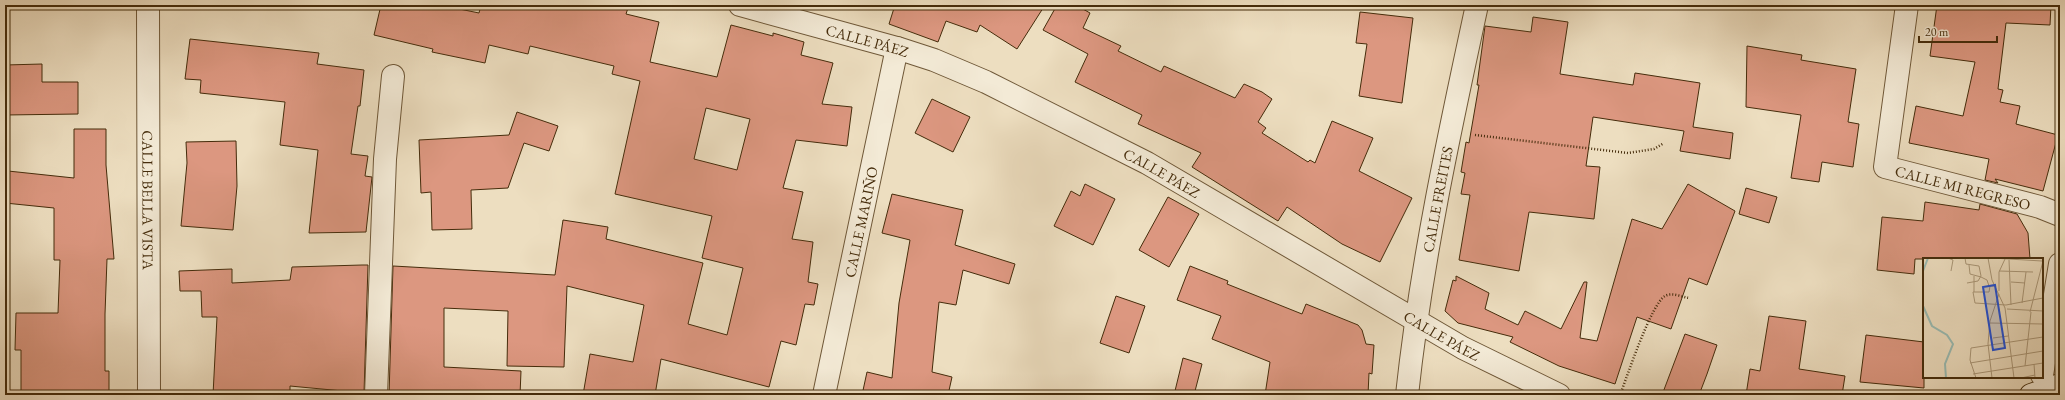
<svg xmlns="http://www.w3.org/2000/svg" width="2065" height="400" font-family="'EB Garamond',serif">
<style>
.building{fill:#dc9780;stroke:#452c0b;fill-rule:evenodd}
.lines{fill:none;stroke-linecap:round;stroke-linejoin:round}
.minor-casing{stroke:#6f5838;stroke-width:24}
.secondary-casing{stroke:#452c0b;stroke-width:24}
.path{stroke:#452c0b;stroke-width:2.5;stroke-dasharray:1 2;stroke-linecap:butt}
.minor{stroke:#f3ead6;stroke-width:22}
.secondary{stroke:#f3ead6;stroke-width:22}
.labels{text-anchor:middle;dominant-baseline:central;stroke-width:4;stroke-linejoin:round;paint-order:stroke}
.street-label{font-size:15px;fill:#452c0b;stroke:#f3ead6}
.inset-river{fill:none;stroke:#99bcb4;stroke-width:2}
.inset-road{fill:none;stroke:#aa9778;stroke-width:1}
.view{fill:#1d4ed8;fill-opacity:0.15;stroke:#1d4ed8;stroke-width:2}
.inset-edge{fill:none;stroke:#452c0b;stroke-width:2}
</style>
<rect width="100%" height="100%" fill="#eddec0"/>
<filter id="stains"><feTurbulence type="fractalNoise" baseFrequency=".005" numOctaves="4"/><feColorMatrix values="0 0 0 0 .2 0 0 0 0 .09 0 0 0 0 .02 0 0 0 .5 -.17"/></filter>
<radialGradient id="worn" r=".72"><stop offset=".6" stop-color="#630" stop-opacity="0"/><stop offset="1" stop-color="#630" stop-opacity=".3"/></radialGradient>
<g class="building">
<path d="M381,5H440L479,13L481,5H629L626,14L659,22L650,62L717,77L731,25L773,36V33L804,42L801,55L833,63L822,104L852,107L847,146L796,140L783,188L803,192L792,239L813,242L808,282L818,284L814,305L805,304L796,345L781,341L769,387L661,359L655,395H583L590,354L633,362L644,305L567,286L564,367L507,366L508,311L444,308V367L521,371L520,395H389L393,266L555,275L563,220L608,227L606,239L703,263L688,324L727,335L743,268L702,258L712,216L615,194L640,81L612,74L614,66L530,46L528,54L489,45L485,63L432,52L433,49L374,35ZM706,108L750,119L737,170L694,159Z"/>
<path d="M895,5H1045L1017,49L980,25L977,32L946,21L938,42L889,24Z"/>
<path d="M1057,5H1076L1090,13L1083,28L1121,46L1118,51L1161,72L1164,66L1235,98L1244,84L1262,92L1272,99L1258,122L1266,128L1262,133L1308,162L1310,160L1315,163L1332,121L1373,138L1359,171L1412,198L1380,262L1342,244L1287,207L1278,221L1192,167L1201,153L1138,124L1142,115L1075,82L1088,54L1043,30Z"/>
<path d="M1937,5H2051L2050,25L2006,23L1998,89L2003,90L2000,102L2020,106L2016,124L2058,135L2043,191L1995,179L1998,183L1985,180L1989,159L1909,143L1916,106L1963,116L1975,62L1930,56Z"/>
<path d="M1360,12L1413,18L1402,103L1359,96L1367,44L1356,43Z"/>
<path d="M1533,17L1568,22L1560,74L1633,85L1635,73L1700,83L1693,127L1733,133L1730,159L1680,151L1684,131L1593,117L1586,166L1600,167L1594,219L1529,212L1519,271L1459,260L1470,195L1461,194L1465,173L1461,172L1466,142L1469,143L1479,85H1477L1485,26L1531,32Z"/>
<path d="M190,39L319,53L317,64L364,70L360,106H358L351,154L368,156L365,176L372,177L366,232L309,233L318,150L280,145L285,102L200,93L201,80L185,79Z"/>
<path d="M1747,46L1802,55L1801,60L1856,69L1848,122L1859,124L1853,167L1822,162L1819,182L1791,178L1801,115L1746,107Z"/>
<path d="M42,64V82H78V114L5,115V65Z"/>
<path d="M932,99L970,117L953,152L915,133Z"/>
<path d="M517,112L558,126L549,151L524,143L508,188L471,190L472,229L432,230L431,192L421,193L419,140L509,135Z"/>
<path d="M74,129H106V165L114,259H107L105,314V371H109V395H21V350H15L16,313H58L60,260H54V208L5,203L8,171L74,178Z"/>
<path d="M236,141L237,186L233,230L181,226L187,163L186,142Z"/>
<path d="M1085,184L1115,199L1093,245L1054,226L1071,191L1080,196Z"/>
<path d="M1688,184L1735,211L1707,285L1689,278L1671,329L1637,317L1615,384L1559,366L1510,342L1513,337L1458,323L1445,311L1453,280L1456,281V276L1489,293L1485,309L1518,325L1525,311L1561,329L1584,282H1587L1580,338L1597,341L1632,219L1662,229Z"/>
<path d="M1746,188L1777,197L1769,223L1739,214Z"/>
<path d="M892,194L963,210L955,245L1015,264L1009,284L963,270L956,305L939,302L932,372L952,377L948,395H862L867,372L892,378L899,303L910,240L882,233Z"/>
<path d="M1168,197L1199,214L1169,267L1139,250Z"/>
<path d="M1925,202L1979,210L1980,204L2017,214L2028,233L2030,259H1915L1914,274L1877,270L1882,217L1923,221Z"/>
<path d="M362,265H368L364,393L290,386V395H213L217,317H202L201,291H180L179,271L232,269V283L290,280L292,267Z"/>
<path d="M1190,266L1228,281L1227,284L1302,314L1306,304L1358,325L1362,330L1366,344L1374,345L1372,374L1369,373L1368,395H1265L1270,362L1212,339L1221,316L1177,300Z"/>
<path d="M1116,296L1145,306L1129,353L1100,343Z"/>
<path d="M1769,316L1806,321L1799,369L1845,376L1842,395H1746L1750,369L1760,371Z"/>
<path d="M1685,334L1717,345L1707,374L1699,395H1662Z"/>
<path d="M1866,335L1924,342V388L1860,382Z"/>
<path d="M1183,358L1202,364L1194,395H1174Z"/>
</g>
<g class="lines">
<g class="minor-casing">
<g id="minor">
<path id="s1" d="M148,5L149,395"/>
<path id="s2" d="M740,5L897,48L934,60L986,82L1147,163L1463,348L1559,395"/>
<path id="s3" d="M1907,5L1885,167L2040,207L2060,215"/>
<path d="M2042,375L2060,264"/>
<path d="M376,395L385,159L393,76"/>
<path id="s4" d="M824,395L897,48"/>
<path id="s5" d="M1407,395C1421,264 1449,134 1477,5"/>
</g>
</g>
<g class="secondary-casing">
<path id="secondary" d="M2031,395L2060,385"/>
</g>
<g class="path">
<path d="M1475,135L1628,153L1654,149L1664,143"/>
<path d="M1620,395C1627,377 1651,304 1665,296C1672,292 1682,297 1689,298"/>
</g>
<use href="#minor" class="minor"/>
<use href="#secondary" class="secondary"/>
</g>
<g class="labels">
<g class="street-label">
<text stroke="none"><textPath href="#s2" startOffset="132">CALLE PÁEZ</textPath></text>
<text stroke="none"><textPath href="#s2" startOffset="456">CALLE PÁEZ</textPath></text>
<text stroke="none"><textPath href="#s3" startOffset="244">CALLE MI REGRESO</textPath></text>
<text stroke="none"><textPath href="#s5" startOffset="198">CALLE FREITES</textPath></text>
<text stroke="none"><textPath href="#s1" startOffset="195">CALLE BELLA VISTA</textPath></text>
<text stroke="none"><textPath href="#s4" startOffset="177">CALLE MARIÑO</textPath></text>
<text stroke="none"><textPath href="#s2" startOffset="780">CALLE PÁEZ</textPath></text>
</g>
</g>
<g transform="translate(1923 258)">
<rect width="120" height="120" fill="#eddec0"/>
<path class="inset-river" d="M0,13L5,0M0,48L9,68L24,77L30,86L22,106L23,120"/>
<path class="inset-road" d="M25,0L30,2L28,13M42,0L43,6L56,8L58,18L55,23L44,25M65,0L69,22L82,50L91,120M69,0L119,3M86,2L88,47M46,7L47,16L58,19M76,13L110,14M51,18V34M58,19L64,22L66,28H72M88,24L102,25M67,28L66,34H50L52,45L83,47L120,40M76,33V14L82,1M99,45L103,14M84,51L120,53M107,54L120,3M67,65L120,66M70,80L85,78M47,105L120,93M111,106L112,120M102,108L108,54M50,116L120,105M53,120L47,102L48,90L120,79M69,120L65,86L67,63L76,36M98,120L112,117"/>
<path class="view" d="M72,27L82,90L70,92L60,29Z"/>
<rect width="120" height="120" class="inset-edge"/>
</g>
<rect width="2065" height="400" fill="none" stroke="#eddec0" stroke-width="20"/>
<rect x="6" y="6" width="2053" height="388" fill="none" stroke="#452c0b" stroke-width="2"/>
<rect x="10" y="10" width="2045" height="380" fill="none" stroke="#452c0b"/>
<path d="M1919 36v6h78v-6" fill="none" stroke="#452c0b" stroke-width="2"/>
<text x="1925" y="36" font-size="12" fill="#452c0b" stroke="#f3ead6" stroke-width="3" paint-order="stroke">20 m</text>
<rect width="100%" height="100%" filter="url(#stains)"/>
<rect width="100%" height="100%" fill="url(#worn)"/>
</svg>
